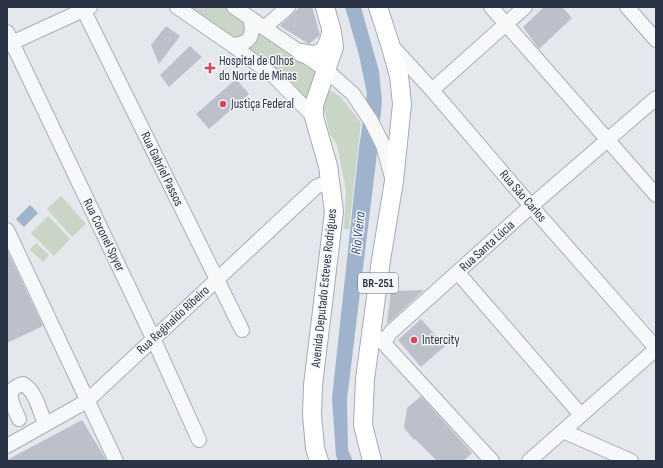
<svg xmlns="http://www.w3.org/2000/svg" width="663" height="468" font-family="'Sofia Sans Condensed',sans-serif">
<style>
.green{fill:#c9d6c5}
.water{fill:#9fb4cc}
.building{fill:#bbc0ca}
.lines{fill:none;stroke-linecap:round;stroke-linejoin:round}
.minor-casing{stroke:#a9aeb7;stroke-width:16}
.major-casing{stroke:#a3abb8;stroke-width:20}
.minor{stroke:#f7f8fa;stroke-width:14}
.major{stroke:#fff;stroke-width:18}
.poi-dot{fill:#d1495b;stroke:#f4f6f9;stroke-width:1.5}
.labels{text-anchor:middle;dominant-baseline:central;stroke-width:3;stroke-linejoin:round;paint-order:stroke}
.shield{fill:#f4f6f9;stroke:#676e7b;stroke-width:1}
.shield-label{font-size:12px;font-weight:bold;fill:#2b3445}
.poi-label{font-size:13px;fill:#2b3445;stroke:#f4f6f9;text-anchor:start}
.street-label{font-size:13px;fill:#2b3445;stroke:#f4f6f9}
.water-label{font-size:14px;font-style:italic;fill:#34527a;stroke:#f4f6f9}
</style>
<rect width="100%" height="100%" fill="#e4e7ec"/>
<g class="green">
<path d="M189,7H224L320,73L311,108L284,73Z"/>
<path d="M328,89L341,97L361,123L349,229H344L346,190L337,145L330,134L325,113L320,101Z"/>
<path d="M61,196L86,224L72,237L47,209Z"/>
<path d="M48,216L70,239L54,256L31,233Z"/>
<path d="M36,243L49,255L43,262L30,250Z"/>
</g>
<g class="water">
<path d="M345,7H361L379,71L382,101L376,162L347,399L348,450L353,461H338L336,456L332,398L359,148L367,94L359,55Z"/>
<path d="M30,205L38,213L24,227L16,219Z"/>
</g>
<g class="building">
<path d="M300,7H312L320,35L309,44L280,26Z"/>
<path d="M544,7H562L572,18L539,49L523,27Z"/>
<path d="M166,26L180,36L159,64L151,45Z"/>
<path d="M190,46L202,57L169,87L160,75Z"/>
<path d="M236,79L249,94L209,129L196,114Z"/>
<path d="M7,250L43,326L7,343Z"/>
<path d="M424,290L387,324L391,291Z"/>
<path d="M421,319L445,346L421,367L398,340Z"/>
<path d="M421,396L472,453L463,461H437L415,439L414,440L404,428L407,408Z"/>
<path d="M82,420L107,461H7V460Z"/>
</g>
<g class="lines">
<g class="minor-casing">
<g id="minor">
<path d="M82,7L242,330"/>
<path d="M177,7L232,45L275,77L314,117"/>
<path d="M234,7L326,70L353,94L371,121L383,145L392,177"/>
<path d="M491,7L656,195"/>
<path d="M627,7L656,40"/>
<path d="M264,28L288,7"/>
<path d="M7,32L153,338L199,440"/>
<path d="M390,44L432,90L531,206L656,348"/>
<path d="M7,45L90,7"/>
<path d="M232,45C250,44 255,36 250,18"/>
<path d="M432,90L525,7"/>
<path d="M7,230L116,461"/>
<path d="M458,273L581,415"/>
<path d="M378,337L492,461"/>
<path d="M384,342L391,332L531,206L656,98"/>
<path d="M19,419C13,405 2,390 23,384C35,390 40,411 45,424"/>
<path d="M563,431L631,461"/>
<path d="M7,446L87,401L316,187L320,185L331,184"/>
<path d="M529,461L656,349"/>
</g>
</g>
<g class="major-casing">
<g id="major">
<path d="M302,53C320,58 326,52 331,34"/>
<path d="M319,461L315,448L312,415L313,385L334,212L328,166L314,117V105L334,47L332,32L325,7"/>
<path d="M372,461L363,425L365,379L381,260L394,181L402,104L399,76L390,44L378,7"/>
</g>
</g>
<use href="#minor" class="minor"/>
<use href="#major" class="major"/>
</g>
<g class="poi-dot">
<path d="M208 62h4v4h4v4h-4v4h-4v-4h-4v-4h4z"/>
<circle cx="223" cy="104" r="4"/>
<circle cx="414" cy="340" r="4"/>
</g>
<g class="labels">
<rect class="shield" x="358" y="273" width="40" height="20" rx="3"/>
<g class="shield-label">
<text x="378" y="283">BR-251</text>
</g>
<g class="poi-label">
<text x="219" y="61">Hospital de Olhos<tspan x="219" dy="15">do Norte de Minas</tspan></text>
<text x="231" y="104">Justiça Federal</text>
<text x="422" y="340">Intercity</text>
</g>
<g class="street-label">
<text transform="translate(162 169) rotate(64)">Rua Gabriel Passos</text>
<text transform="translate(523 196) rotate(49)">Rua São Carlos</text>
<text transform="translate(104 235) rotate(64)">Rua Coronel Spyer</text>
<text transform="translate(487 246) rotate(-42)">Rua Santa Lúcia</text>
<text transform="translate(324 288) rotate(-84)">Avenida Deputado Esteves Rodrigues</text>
<text transform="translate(173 320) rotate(-43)">Rua Reginaldo Ribeiro</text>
</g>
<g class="water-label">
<text transform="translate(358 233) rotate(-84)">Rio Vieira</text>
</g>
</g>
<rect width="663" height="468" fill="none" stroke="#2b3445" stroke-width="16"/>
</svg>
